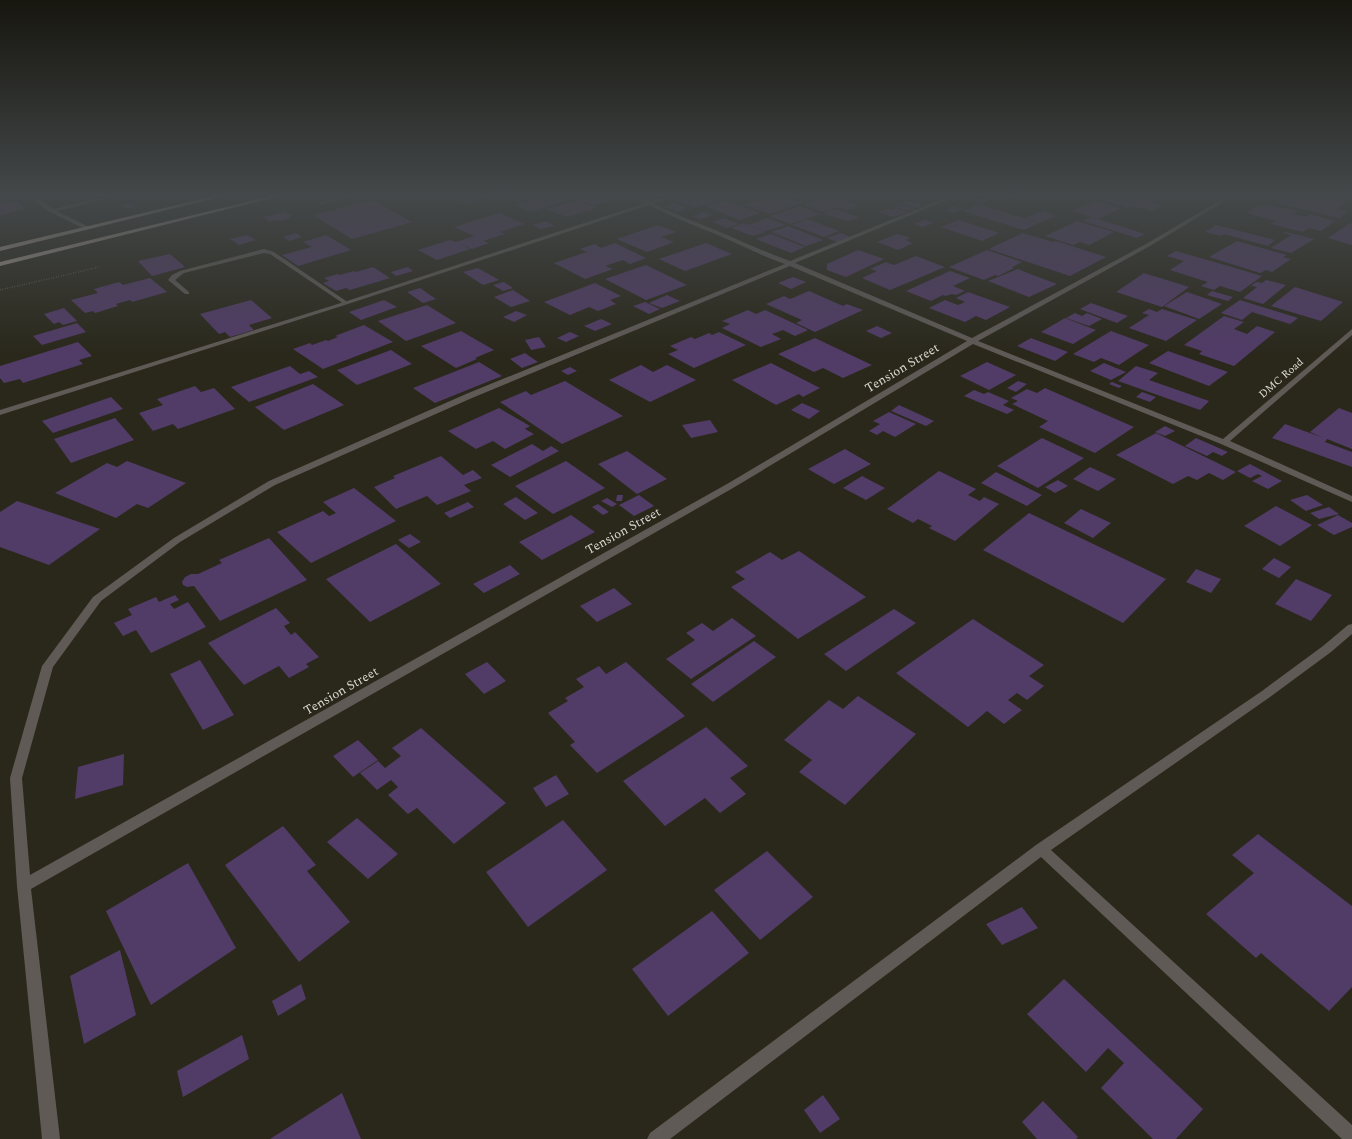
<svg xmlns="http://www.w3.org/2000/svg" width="1352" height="1139" font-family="Spectral,serif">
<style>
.building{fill:#513b67}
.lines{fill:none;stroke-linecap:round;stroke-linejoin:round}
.path{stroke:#7d7b70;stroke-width:1.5;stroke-dasharray:0.5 2;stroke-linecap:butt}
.service{fill:#605a56;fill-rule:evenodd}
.minor{fill:#605a56;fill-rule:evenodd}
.trunk{fill:#a2968c;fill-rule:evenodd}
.labels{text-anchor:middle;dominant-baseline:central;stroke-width:3;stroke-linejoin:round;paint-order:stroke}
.far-street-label{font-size:11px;fill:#dedcd4;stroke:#2a281b}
.street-label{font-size:13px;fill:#dedcd4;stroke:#2a281b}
</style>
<rect width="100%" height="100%" fill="#2a281b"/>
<g class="building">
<path d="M446,195H498L464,204Z"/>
<path d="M548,195H561L572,199L530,212L515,205Z"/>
<path d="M570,195H608L616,198L594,205Z"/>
<path d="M693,195H733L694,208L675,200Z"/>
<path d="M780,195L802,203L770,214L743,205L756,200L761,202Z"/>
<path d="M793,195H825L806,202L789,196Z"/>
<path d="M829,195L850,203L859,205L847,210L838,207L824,212L803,205Z"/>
<path d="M998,195H1016L1023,197L1016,200Z"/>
<path d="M1110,195H1140L1157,199L1151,202L1163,206L1151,211L1133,206L1128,208L1099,199Z"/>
<path d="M1289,195H1311L1345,202L1337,209L1347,211L1340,218L1277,203Z"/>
<path d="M979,198L988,201L983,203L974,200Z"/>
<path d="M372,200L412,222L352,239L313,215Z"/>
<path d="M577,200L597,208L566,217L547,209Z"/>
<path d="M724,200L760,213L740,220L705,206Z"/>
<path d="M17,201L25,209L0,215V204Z"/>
<path d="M907,201L914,202L924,206L916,208L901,204Z"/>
<path d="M1096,201L1121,208L1098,219L1072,211Z"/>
<path d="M130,203L136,207L126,209L120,205Z"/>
<path d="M675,203L687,208L677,212L664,207Z"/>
<path d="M899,204L915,209L909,211L894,206Z"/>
<path d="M978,204L1039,223L1024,230L963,211Z"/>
<path d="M1261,204L1297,211L1294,214L1306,217L1309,214L1335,221L1321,231L1309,228L1302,232L1271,224L1277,221L1246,213Z"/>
<path d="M800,206L820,214L790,224L770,216Z"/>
<path d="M952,206L962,209L955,213L945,210Z"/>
<path d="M897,208L907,212L893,217L879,212L888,209L892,210Z"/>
<path d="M835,209L859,217L849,221L824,214Z"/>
<path d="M1043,211L1056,216L1039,223L1025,218Z"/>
<path d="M285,212L292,216L289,217L291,218L278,221L276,220L269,222L264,217Z"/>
<path d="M705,212L713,215L700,219L692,216Z"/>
<path d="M499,213L524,224L500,232L505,234L483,241L489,243L472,249L458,243L470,249L437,260L418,250L450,240L456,242L474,236L454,227Z"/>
<path d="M1091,217L1145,234L1137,238L1083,221Z"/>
<path d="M724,218L738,224L727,228L713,222Z"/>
<path d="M767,218L786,225L765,231L749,225Z"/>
<path d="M807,219L839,231L824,237L792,225Z"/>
<path d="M925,220L934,223L923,227L914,224Z"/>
<path d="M959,220L999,233L982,241L941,227Z"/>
<path d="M546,221L554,226L541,229L533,225Z"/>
<path d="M1077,221L1114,232L1089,245L1080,242L1073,245L1045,236Z"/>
<path d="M744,223L766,232L753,236L731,228Z"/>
<path d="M1350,223L1352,224V245L1328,238Z"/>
<path d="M658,225L676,232L661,237L674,242L647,252L617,239Z"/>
<path d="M1216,225L1275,240L1268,246L1224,234L1221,236L1205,232Z"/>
<path d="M788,226L823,240L806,246L771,232Z"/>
<path d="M1286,232L1314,239L1291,253L1271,248L1291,235L1283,233Z"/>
<path d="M296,233L302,237L289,241L283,237Z"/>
<path d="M841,233L851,237L837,242L827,238Z"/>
<path d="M1023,233L1053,242L1056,241L1106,257L1070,276L989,249Z"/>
<path d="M771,234L805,247L791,253L756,239Z"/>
<path d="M897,234L911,238L905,240L913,243L898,250L877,242Z"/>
<path d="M247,235L256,240L239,245L230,239Z"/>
<path d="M326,235L351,250L298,266L282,255L312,247L303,242Z"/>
<path d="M1237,241L1287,255L1283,257L1291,259L1272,272L1266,270L1260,273L1209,257Z"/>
<path d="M615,243L646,258L630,264L623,260L605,266L613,269L585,279L554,263L587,252L580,249L595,244L601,248Z"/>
<path d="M706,243L732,254L685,271L659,259Z"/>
<path d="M858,250L884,259L846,277L827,270V264Z"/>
<path d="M987,250L1022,262L1012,267L1014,268L998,276L995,275L984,280L949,267Z"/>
<path d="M1176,251L1225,265L1262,276L1240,292L1220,286L1214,290L1201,286L1208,282L1170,270L1184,261L1167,256Z"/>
<path d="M170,254L185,267L152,276L138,261Z"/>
<path d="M916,256L945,267L890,290L862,278L877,271L870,269L886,262L894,265Z"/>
<path d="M646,265L687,285L646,300L605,279Z"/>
<path d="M373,267L390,278L350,290L346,288L336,291L323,283L329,281L324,278L338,274L340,275L354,271L356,272Z"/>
<path d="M408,267L413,271L396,276L391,272Z"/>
<path d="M478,268L499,280L483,285L463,272Z"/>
<path d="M1018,269L1030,274L1057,284L1029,297L988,281Z"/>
<path d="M950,271L970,278L953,286L965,291L956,295L952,294L946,296L943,295L931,301L906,291Z"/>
<path d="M1144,273L1189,287L1162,307L1116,292Z"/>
<path d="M793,277L806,282L791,289L778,283Z"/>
<path d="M150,278L167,292L132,302L130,300L116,304L118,306L95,313L93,311L85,313L71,300L98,293L94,289L119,282L123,285Z"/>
<path d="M1266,280L1286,285L1263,304L1243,298L1257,287L1251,286L1256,282L1262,283Z"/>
<path d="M504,282L513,288L503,291L493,285Z"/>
<path d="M595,283L621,296L610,300L616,304L598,311L589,307L570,315L544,302Z"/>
<path d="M1295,287L1343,302L1321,321L1271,306Z"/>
<path d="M420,288L436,299L423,303L407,292Z"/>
<path d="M513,290L530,301L511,307L494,297Z"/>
<path d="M809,291L843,306L847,304L863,310L815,332L796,323L802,320L766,304L784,296L790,299Z"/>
<path d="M1212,291L1233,297L1228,301L1207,295Z"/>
<path d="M968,292L1010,307L986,320L976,316L965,322L929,308L945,300L958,305L965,302L956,298Z"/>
<path d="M1187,292L1222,304L1199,319L1164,306Z"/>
<path d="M667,295L680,301L662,308L649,303Z"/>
<path d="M251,300L272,318L249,325L254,330L230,337L225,332L219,334L200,314Z"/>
<path d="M384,300L397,307L361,320L349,312Z"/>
<path d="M1240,300L1298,318L1290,324L1252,312L1242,320L1221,313Z"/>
<path d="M645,302L660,309L649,314L633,306Z"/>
<path d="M1091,303L1128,316L1117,323L1080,309Z"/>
<path d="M427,305L456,323L406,341L378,321Z"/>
<path d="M64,308L77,321L63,325L59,322L54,324L44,314Z"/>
<path d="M1149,309L1157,312L1162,309L1197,320L1166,341L1129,328L1149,315L1142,313Z"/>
<path d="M748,310L756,314L765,310L808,330L795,336L783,330L772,334L781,339L761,347L722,328L730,324L722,321Z"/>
<path d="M516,311L527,315L514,322L503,317Z"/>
<path d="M1075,313L1082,316L1087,313L1102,319L1089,326L1066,318Z"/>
<path d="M1224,316L1244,322L1234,329L1247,334L1257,326L1275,332L1234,366L1199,354L1202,351L1184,345Z"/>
<path d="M1065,318L1096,330L1073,344L1041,332Z"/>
<path d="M601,319L612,324L595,331L584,326Z"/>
<path d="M77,323L86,332L42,345L33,336Z"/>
<path d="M364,325L393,342L323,369L293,349L310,343L312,345L326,340L328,341L338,337L335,336Z"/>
<path d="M877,326L892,333L881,338L866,331Z"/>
<path d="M461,331L494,350L475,358L477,359L456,368L421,346Z"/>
<path d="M1111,331L1149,345L1119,365L1101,358L1094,362L1073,354Z"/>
<path d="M570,332L579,336L566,342L557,338Z"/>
<path d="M719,332L746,345L694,368L668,354L678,350L670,346L691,337L695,339L709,333L712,335Z"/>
<path d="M539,337L546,347L531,350L525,340Z"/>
<path d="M815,338L872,365L843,378L823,368L814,372L778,354Z"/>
<path d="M1031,338L1068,352L1055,361L1017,346Z"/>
<path d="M78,342L92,356L79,360L83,364L23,383L20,379L4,383L0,378V366Z"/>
<path d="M391,350L412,364L357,385L337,370Z"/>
<path d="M1168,351L1228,372L1209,386L1149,363Z"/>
<path d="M525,353L538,362L522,368L510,359Z"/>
<path d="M479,362L502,376L435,403L413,388Z"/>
<path d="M987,362L1016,375L989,390L960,376Z"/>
<path d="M771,363L820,388L803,397L799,394L776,405L732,380Z"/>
<path d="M1104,363L1126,372L1111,380L1090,371Z"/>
<path d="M641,365L653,372L667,365L696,380L650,402L609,380Z"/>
<path d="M290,366L300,374L309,371L318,377L249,402L231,387Z"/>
<path d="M1136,366L1158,373L1149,380L1209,401L1200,410L1118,381Z"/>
<path d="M570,367L577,371L568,375L561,371Z"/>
<path d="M565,381L623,416L562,444L500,402L526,391L531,395Z"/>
<path d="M1018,381L1027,384L1016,392L1007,388Z"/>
<path d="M1112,382L1122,386L1119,388L1109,384Z"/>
<path d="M313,384L344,405L284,430L255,407Z"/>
<path d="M195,386L201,392L214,388L235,409L178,429L173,424L153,431L139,413L163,405L157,399Z"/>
<path d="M1045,388L1134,427L1095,453L1039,427L1048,421L1012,404L1018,401L1011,398L1027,389L1037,393Z"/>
<path d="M974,390L984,394L988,392L1009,401L1003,405L1014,410L1007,414L964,396Z"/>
<path d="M1142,392L1156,397L1150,402L1136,397Z"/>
<path d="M111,397L123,409L53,433L42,421Z"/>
<path d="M802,403L820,411L809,419L791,410Z"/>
<path d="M899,405L934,421L926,426L891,411Z"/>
<path d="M499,408L530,426L525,429L534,434L505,449L493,441L476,449L448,431Z"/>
<path d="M1339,408L1352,413V449L1327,439L1325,442L1352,452V467L1272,438L1285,424L1321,437L1310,432Z"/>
<path d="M889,412L916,424L895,437L883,431L877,435L869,431L880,424L873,421Z"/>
<path d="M115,418L134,440L71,463L54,439Z"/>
<path d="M710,420L718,432L691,438L682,425Z"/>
<path d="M1165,426L1175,431L1165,436L1155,432Z"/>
<path d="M1156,433L1236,472L1223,480L1209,473L1197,480L1188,476L1173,484L1116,455Z"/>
<path d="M1042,438L1084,458L1038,488L997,466Z"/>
<path d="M1196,438L1228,452L1222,456L1213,452L1207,456L1185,446Z"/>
<path d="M532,444L543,451L551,446L559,451L510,477L491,465Z"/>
<path d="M845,449L871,464L834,484L808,469Z"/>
<path d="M627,451L667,479L637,494L598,464Z"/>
<path d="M441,456L463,475L473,470L482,478L464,485L471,491L437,505L427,496L396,509L374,487L395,478L393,476Z"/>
<path d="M127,461L186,483L148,508L137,504L116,518L55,493L107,463L117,467Z"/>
<path d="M566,461L605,488L553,514L515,486Z"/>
<path d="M1250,464L1282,481L1268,489L1252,481L1262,476L1258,474L1250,478L1237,471Z"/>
<path d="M1090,467L1116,479L1098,491L1073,479Z"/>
<path d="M939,471L976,489L968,495L980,501L984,497L999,504L955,541L929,528L932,526L918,519L913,523L887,509Z"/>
<path d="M996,472L1042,495L1027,506L981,483Z"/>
<path d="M862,476L885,488L866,500L843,488Z"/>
<path d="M1058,480L1068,486L1055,493L1045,487Z"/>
<path d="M354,488L396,521L311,563L277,532L323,511L329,516L336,513L323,502Z"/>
<path d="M617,495H623L622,501H616Z"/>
<path d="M639,495L654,506L634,516L619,505Z"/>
<path d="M1307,495L1323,505L1306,511L1290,500Z"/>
<path d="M516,497L538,513L525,520L503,504Z"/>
<path d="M607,498L617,504L612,507L601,501Z"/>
<path d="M17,501L100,529L49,565L0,547V512Z"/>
<path d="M468,502L474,507L450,518L444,513Z"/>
<path d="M598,504L609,512L603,515L592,507Z"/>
<path d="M1276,506L1312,525L1280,546L1244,526Z"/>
<path d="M1329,507L1339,514L1319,519L1310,513Z"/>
<path d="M1081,509L1111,523L1093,538L1064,523Z"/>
<path d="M1029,513L1166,579L1123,623L983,550Z"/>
<path d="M571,515L595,532L542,560L519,542Z"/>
<path d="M1338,515L1352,523V527L1334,535L1317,525Z"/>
<path d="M410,534L421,542L409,548L398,540Z"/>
<path d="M269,538L307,580L220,621L194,586L187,587L183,585L182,582L185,577L191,574H198L222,563L219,560Z"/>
<path d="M396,544L441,584L370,622L326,579Z"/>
<path d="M799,551L866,597L798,639L731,587L745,579L735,572L770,552L782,560Z"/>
<path d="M1274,558L1291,567L1279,578L1262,569Z"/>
<path d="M510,565L520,574L484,593L473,584Z"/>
<path d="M1196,569L1221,579L1211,593L1186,582Z"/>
<path d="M1296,579L1332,595L1311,621L1275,604Z"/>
<path d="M614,588L632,604L597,622L580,606Z"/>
<path d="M175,595L179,600L170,604L174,609L188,602L206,627L151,653L136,630L123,636L114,623L132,615L128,609L156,597L159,602Z"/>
<path d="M276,608L290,623L284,626L291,635L295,632L319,657L306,664L309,667L289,678L279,666L244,685L208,643Z"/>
<path d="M894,609L916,623L846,671L824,654Z"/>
<path d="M732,618L756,636L691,679L666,659L695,640L686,633L702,623L713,631Z"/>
<path d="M973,619L1044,665L1029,676L1044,686L1027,700L1017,693L1008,700L1022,710L1004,724L987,711L968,727L896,673Z"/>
<path d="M754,641L776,657L713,702L691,684Z"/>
<path d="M200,660L234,715L203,730L170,674Z"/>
<path d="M487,662L506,681L484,694L465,674Z"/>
<path d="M626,662L685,716L597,773L570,745L575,742L548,713L568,701L565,698L584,687L576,679L599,666L606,674Z"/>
<path d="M858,696L916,734L845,805L799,772L812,760L784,740L829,700L843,709Z"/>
<path d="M706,727L748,766L730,778L746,794L720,813L705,798L665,826L623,781Z"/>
<path d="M421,728L506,803L454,844L417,808L408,814L388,795L398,787L391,780L377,790L360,773L378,761L385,768L401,756L392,748Z"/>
<path d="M358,740L378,760L353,777L333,756Z"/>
<path d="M124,754L123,785L75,799L78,767Z"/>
<path d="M556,775L569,794L546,807L533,788Z"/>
<path d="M357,818L398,854L368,879L327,842Z"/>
<path d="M563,820L607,870L528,927L486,872Z"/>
<path d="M283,826L316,865L307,871L350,922L299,962L225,865Z"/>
<path d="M1258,834L1352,906V987L1329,1011L1261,953L1256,958L1206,914L1254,873L1232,855Z"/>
<path d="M767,851L813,897L760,940L714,890Z"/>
<path d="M188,863L236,948L151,1005L106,911Z"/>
<path d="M1022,907L1038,928L1002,945L986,924Z"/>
<path d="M712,911L749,953L668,1016L632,969Z"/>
<path d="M120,950L136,1015L84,1044L70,976Z"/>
<path d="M1064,979L1203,1109L1176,1139H1153L1101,1088L1124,1063L1108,1048L1086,1072L1027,1014Z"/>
<path d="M301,984L306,999L278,1016L272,1001Z"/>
<path d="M242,1035L249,1059L183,1097L177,1071Z"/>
<path d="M342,1093L361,1139H270Z"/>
<path d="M823,1095L840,1119L820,1133L804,1110Z"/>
<path d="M1043,1101L1078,1137L1076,1139H1037L1022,1122Z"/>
</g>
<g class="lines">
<path class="path" d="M0,290L100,267"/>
<g class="service">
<path d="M27,195H33L53,209L114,195H123L57,211L89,227V229L87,230L50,212Z"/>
<path d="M350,195H359L321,205L318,203Z"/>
<path d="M264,249L274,252L349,303L344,304L270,254L264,253L184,273L175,280L189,292V294H185L168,280L172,275L180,271Z"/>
</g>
<g class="minor">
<path d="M630,195H637L650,201L670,195H678L654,204C677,215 701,224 725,234C747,244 768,253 790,261L952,195H959L795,263L972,338L1146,244L1229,195H1235L1150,246L978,341L1223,439L1352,329V335L1230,441L1352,496V502L1221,444L973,344L733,488L31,889L60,1139H42L17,886L10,778L42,666L93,597L174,538L269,481L466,394L785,264C762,256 741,245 720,236C696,226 672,217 649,205L348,304L0,415V410L344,302L645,203ZM790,266L967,341L727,484L30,875L22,778L53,667L101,601L180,542L275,485L472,398Z"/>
<path d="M1352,624V634L1331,652L1270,697L1051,850L1352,1125V1139H1342L1041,857L670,1139H647L650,1133L1036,845L1262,691L1323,646L1348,625Z"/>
</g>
<g class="trunk">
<path d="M219,195H228L0,251V247Z"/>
<path d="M275,195H284L0,266V262Z"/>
</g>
</g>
<linearGradient id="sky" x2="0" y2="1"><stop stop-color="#17160f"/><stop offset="0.55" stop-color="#44484a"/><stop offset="1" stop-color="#44484a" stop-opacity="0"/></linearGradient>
<rect width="1352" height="354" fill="url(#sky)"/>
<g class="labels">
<g class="far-street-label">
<text transform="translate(1281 378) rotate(-41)">DMC Road</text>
</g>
<g class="street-label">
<text transform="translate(902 368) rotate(-31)">Tension Street</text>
<text transform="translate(623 531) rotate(-29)">Tension Street</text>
<text transform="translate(341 691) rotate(-30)">Tension Street</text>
</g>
</g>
</svg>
